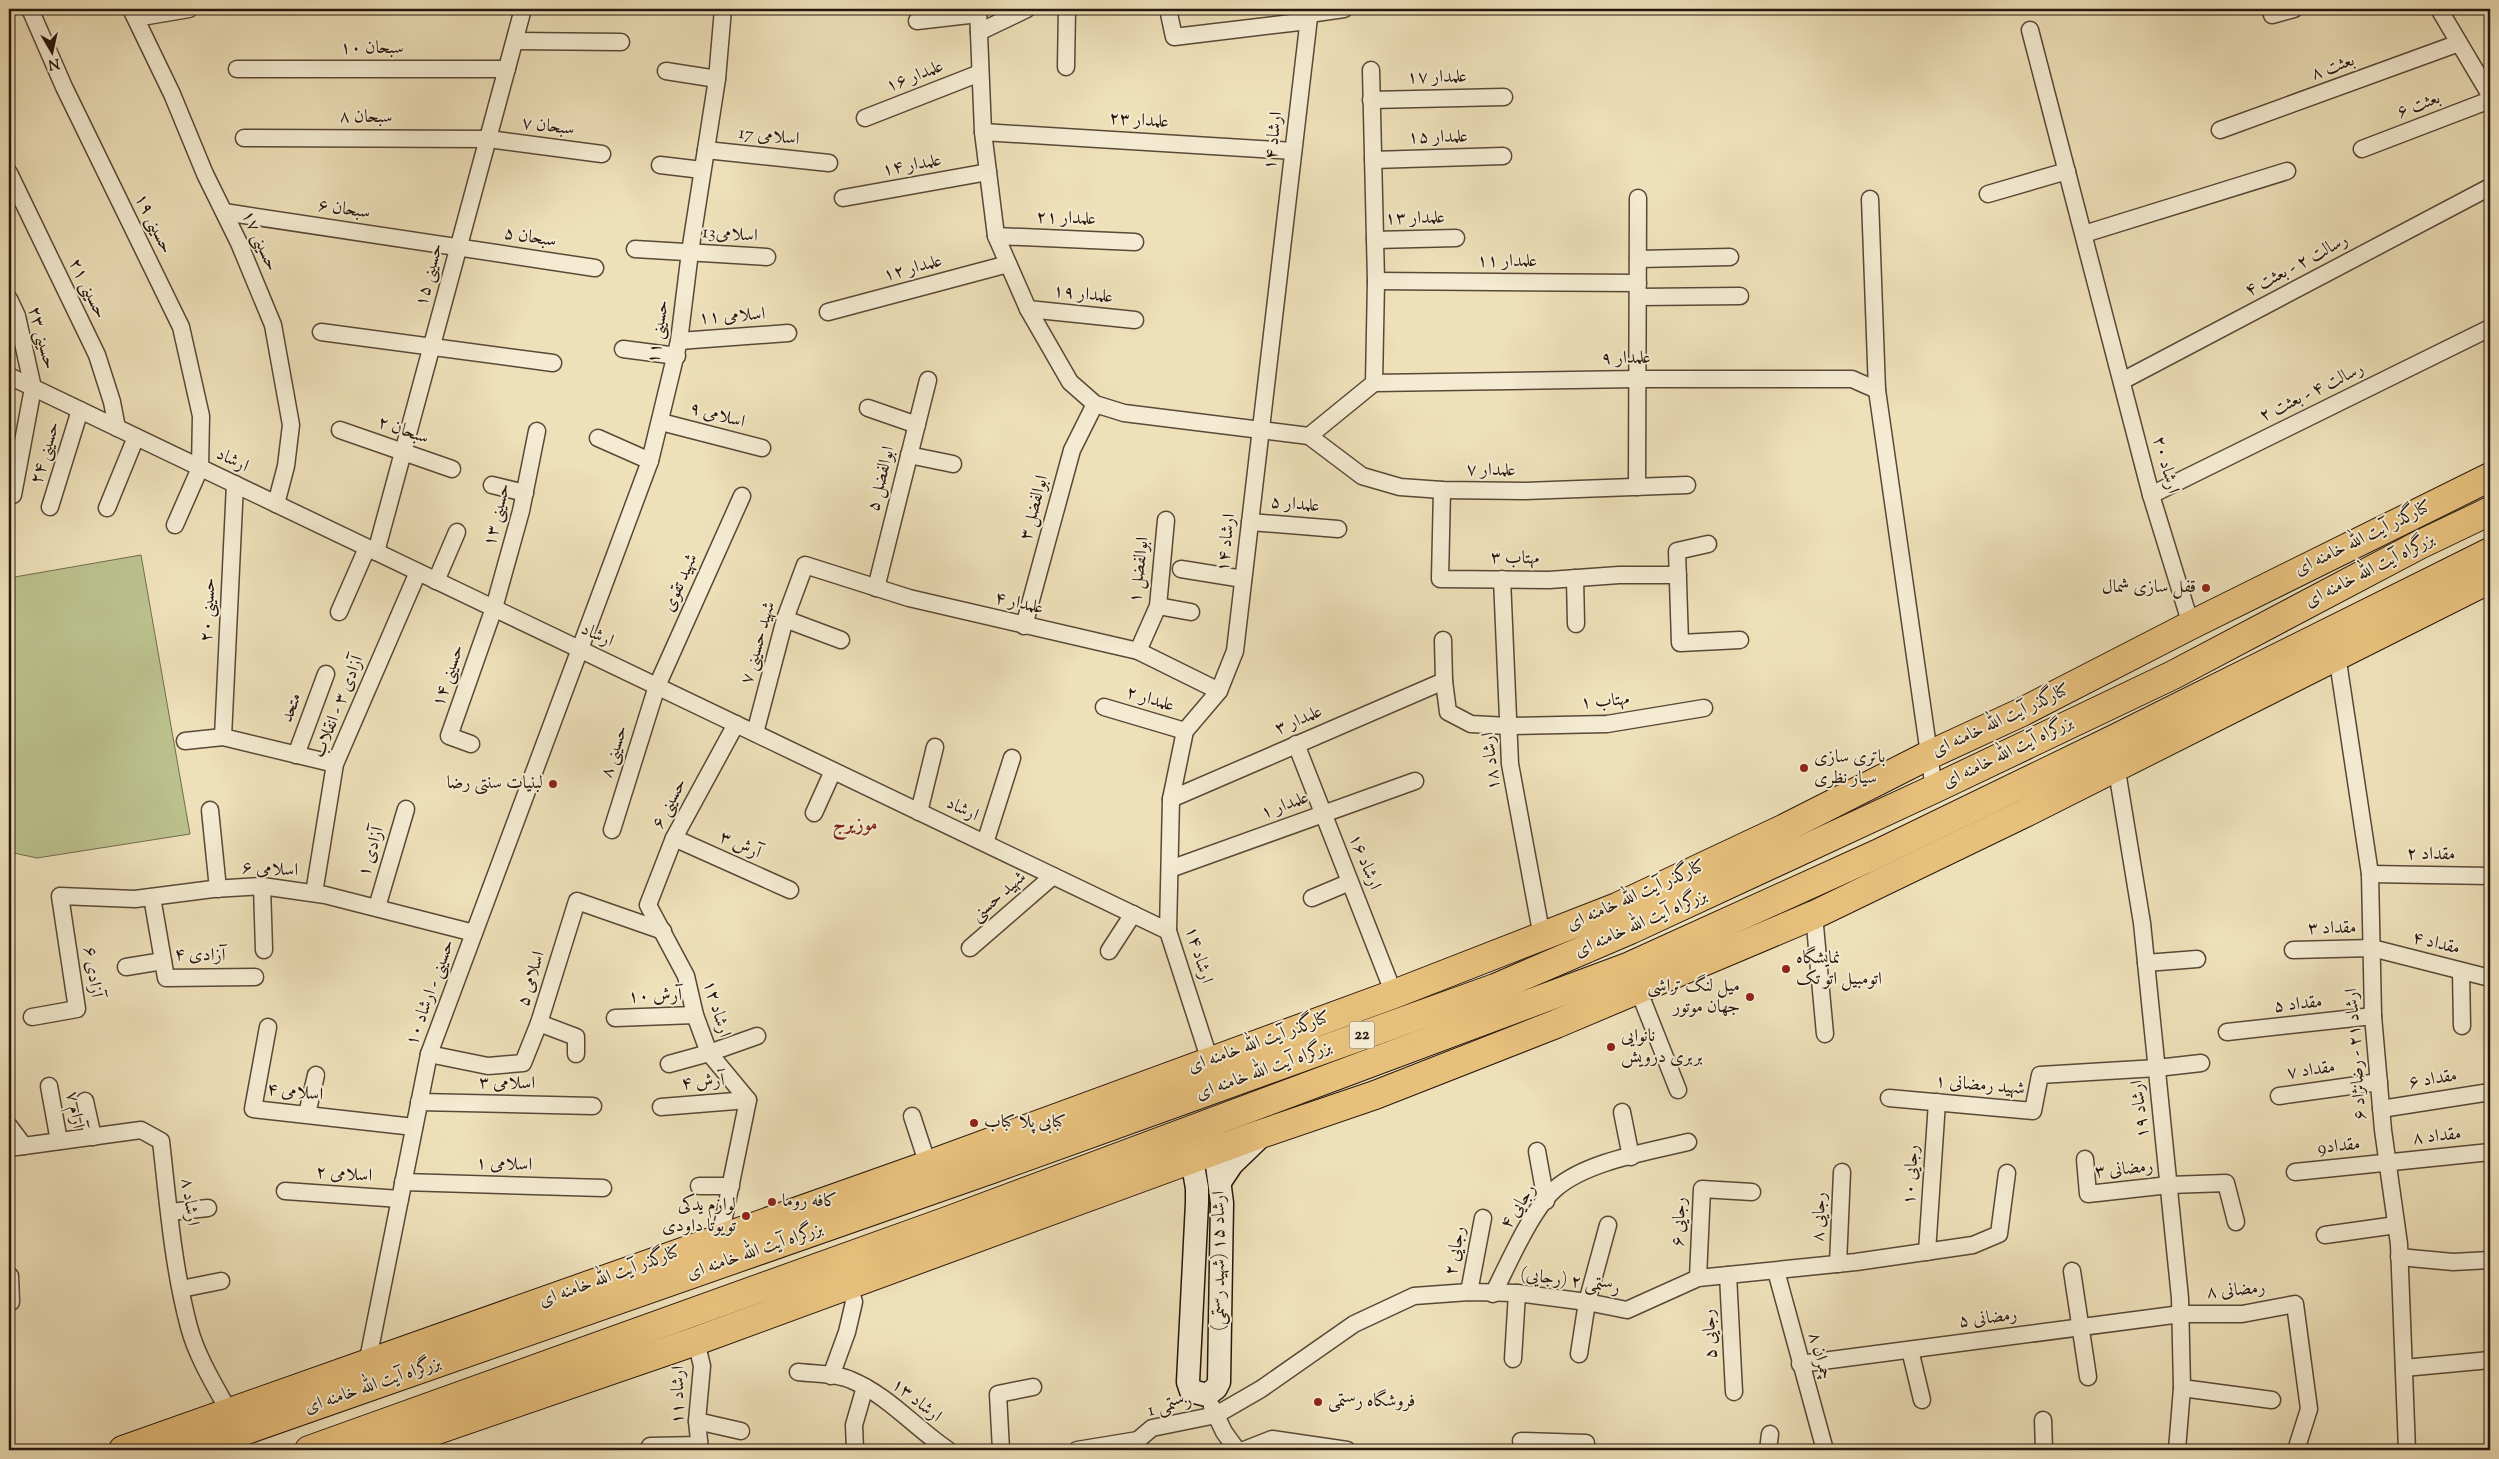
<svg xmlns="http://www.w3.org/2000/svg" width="2499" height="1459" viewBox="0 0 2499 1459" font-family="'Sorts Mill Goudy',Amiri,serif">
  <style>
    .pitch { fill: #bbc18d; stroke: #706c4c }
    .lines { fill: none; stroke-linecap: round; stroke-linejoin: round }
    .street-casing { stroke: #584837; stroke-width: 19 }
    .secondary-casing { stroke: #26160c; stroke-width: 25 }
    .highway-casing { stroke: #26160c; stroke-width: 30 }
    .street { stroke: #f4ebd2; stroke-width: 16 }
    .secondary { stroke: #f4ebd2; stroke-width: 22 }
    .highway { stroke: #e7c07c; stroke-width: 28 }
    .poi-dot { fill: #8f2418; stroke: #f4ebd2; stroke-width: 2 }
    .labels { text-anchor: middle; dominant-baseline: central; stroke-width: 4; stroke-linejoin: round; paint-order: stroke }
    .shield { fill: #f4ebd2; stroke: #645647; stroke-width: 1 }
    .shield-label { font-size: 16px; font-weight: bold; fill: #26160c }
    .street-label { font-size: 18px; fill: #26160c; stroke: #f4ebd2 }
    .poi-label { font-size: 18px; fill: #26160c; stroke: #f4ebd2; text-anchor: start }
    .neighbourhood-label { font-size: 19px; font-weight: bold; fill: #7a1f14; stroke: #f4ebd2 }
  </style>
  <rect width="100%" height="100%" fill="#eee0b9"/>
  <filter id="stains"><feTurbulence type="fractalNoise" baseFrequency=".004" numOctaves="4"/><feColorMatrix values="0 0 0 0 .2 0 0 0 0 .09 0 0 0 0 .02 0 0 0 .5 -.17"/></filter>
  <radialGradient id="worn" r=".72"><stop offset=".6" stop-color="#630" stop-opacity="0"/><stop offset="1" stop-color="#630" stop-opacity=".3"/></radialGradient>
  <path class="pitch" d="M141,555l49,279 -153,24 -28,-6v-274z"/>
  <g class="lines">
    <defs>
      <g id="street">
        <path d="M30,9l34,78 117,240 20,89 -1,52 -25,57"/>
        <path d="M131,9l41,85 33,80 34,69 34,82 18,100 -5,41 -10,38"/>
        <path d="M978,9l5,123 13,104 32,73 42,73 25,22 29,9 185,23 65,-53 2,-102 -5,-211"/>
        <path d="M1168,9l6,28 134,-16"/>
        <path d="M2439,9l51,86"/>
        <path d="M1309,14l35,-5"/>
        <path d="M2272,15l22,-6"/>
        <path d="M136,18l53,-9"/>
        <path d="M917,21l61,-7"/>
        <path d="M2030,30l121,465 40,130"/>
        <path d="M979,32l48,-23"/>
        <path d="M515,41l106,1"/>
        <path d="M1066,67l1,-58"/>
        <path d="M237,69h270"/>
        <path d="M666,71l51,8"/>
        <path d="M1371,100l133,-3"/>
        <path d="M865,118l115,-45"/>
        <path d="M2220,130l239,-87"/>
        <path d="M983,132l310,19"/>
        <path d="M244,138l244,1 114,15"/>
        <path d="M2362,149l128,-49"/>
        <path d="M706,150l123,13"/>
        <path d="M1373,160l130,-4"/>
        <path d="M660,165l42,5"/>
        <path d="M9,173l88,182 15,47 5,26"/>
        <path d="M1988,194l79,-23"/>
        <path d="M843,198l145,-26"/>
        <path d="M1870,199l7,191 57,399"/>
        <path d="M224,212l371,56"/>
        <path d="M2084,234l203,-63"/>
        <path d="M996,236l139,6"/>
        <path d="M1375,240l81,-2"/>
        <path d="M635,249l132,8"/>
        <path d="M1638,259l92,-2"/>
        <path d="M1376,281l262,2"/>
        <path d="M1638,297l102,-1"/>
        <path d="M9,299l8,17 16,72 -20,107"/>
        <path d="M1028,309l107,11"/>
        <path d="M828,312l180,-48"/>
        <path d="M321,332l232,31"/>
        <path d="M679,341l109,-8"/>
        <path d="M623,349l54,7"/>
        <path d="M9,376l1159,555"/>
        <path d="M2122,381l368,-194"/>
        <path d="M1374,383l263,-4h215l25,11"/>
        <path d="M868,408l49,17"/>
        <path d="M661,422l101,26"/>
        <path d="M340,430l112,39"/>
        <path d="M1309,436l53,40 38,11 42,3 83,1 162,-6"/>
        <path d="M598,438l52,23"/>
        <path d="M909,455l44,9"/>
        <path d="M492,485l33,8"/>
        <path d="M1637,487l1,-289"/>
        <path d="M1442,490l-2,89 109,1 70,-5h59"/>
        <path d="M2151,495l339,-167"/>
        <path d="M50,507l30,-97"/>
        <path d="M107,508l29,-71"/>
        <path d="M1250,522l88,7"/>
        <path d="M1708,544l-31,7 3,92 60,-3"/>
        <path d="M376,552l147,-543"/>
        <path d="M1181,569l62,10"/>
        <path d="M1575,578l1,46"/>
        <path d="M1502,579l8,185 32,173"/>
        <path d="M436,581l21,-49"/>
        <path d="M876,588l52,-208"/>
        <path d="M1158,606l33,6"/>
        <path d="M339,612l28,-64"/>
        <path d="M785,619l56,21"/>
        <path d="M1024,626l48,-176 23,-46"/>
        <path d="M1443,640l1,41 4,31 23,12 37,2 99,-2 97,-16"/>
        <path d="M1138,651l20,-45 8,-86"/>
        <path d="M2337,655l33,219 3,142 10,114 16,114 8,206"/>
        <path d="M1104,707l81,24"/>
        <path d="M755,733l30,-114 20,-54 104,33 229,53 81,40"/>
        <path d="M223,737l12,-253"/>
        <path d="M185,741l38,-4 112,27"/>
        <path d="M471,744l-22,-8 45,-128 27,-97 16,-80"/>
        <path d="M1296,744l98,250"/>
        <path d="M296,755l30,-81"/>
        <path d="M2116,765l26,158 38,375 2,90 -5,62"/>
        <path d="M1171,799l273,-118"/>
        <path d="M210,810l8,79"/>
        <path d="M919,812l16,-65"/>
        <path d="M814,813l19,-42"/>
        <path d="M612,830l45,-144 85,-190"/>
        <path d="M674,838l116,52"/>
        <path d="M985,843l27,-85"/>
        <path d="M1170,869l245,-88"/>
        <path d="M2370,874l120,2"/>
        <path d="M262,886l2,64"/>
        <path d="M314,893l21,-129 83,-192"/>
        <path d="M152,897l14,81 89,-1"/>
        <path d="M1312,898l38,-16"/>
        <path d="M377,907l29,-98"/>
        <path d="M1814,915l11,119"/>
        <path d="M970,948l83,-72"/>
        <path d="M2293,950l79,-2 118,30"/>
        <path d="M1109,951l24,-37"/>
        <path d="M2146,963l51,-4"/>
        <path d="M126,967l37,-6"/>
        <path d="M2461,971l1,55"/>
        <path d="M1638,989l40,101"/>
        <path d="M32,1017l45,-8 -17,-113 75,3 78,-10 49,-3 63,9 149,38"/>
        <path d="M615,1018l80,-3"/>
        <path d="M539,1023l37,14v17"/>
        <path d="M268,1027l-15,82 161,18"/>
        <path d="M2227,1032l146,-16"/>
        <path d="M429,1054l59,12 35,-3 16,-40 38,-122 86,30"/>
        <path d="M1210,1061l-42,-130 3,-132 14,-68 34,-40 16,-40 75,-642"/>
        <path d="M669,1064l40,-11 48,-17"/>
        <path d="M49,1086l10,55"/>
        <path d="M2279,1096l100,-14"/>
        <path d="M1889,1098l144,13 7,-36 117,-7 44,-5"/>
        <path d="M85,1101l8,36"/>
        <path d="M419,1102l174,4"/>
        <path d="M661,1107l87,-7"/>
        <path d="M2381,1109l109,-17"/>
        <path d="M1622,1112l9,45"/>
        <path d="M307,1114l9,-39"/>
        <path d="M912,1116l16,49"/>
        <path d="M9,1126l15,20"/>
        <path d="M9,1148l132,-18 20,11c7,62 12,126 28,186 8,30 26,59 41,86"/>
        <path d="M1537,1151l9,50"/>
        <path d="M2085,1159l3,35 81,-9 57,-2 10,39"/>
        <path d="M2295,1172l195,-20"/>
        <path d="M403,1182l200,6"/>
        <path d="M699,1186h32"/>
        <path d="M285,1191l115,8"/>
        <path d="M170,1212l38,-4"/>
        <path d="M2325,1235l71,-10"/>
        <path d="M720,1237l28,-137 -39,-47 -14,-38 -9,-39 -38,-71 26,-67 62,-114"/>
        <path d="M1927,1252l10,-150"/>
        <path d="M2399,1257l54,5 37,-2"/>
        <path d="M1838,1264l4,-92"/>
        <path d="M1776,1271l49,179"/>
        <path d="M2072,1271l16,106"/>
        <path d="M1728,1275l6,117"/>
        <path d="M1698,1278l4,-89 50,3"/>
        <path d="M181,1289l40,-8"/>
        <path d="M1469,1292l14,-74"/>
        <path d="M1493,1294c15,-29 38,-84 62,-105 32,-28 93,-37 133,-47"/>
        <path d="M9,1302h2l-1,-26"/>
        <path d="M696,1341l6,25 -5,55 3,29"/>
        <path d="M1910,1350l12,50"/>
        <path d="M1579,1354l8,-52 21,-77"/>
        <path d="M1513,1359l4,-66"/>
        <path d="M367,1364l62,-310 221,-593 29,-120 11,-89 27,-173 6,-70"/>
        <path d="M1800,1364l381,-50h61l53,-10 14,105 -12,38"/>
        <path d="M2404,1368l86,-8"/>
        <path d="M798,1372c16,2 38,1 53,8 38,16 63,47 97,70"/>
        <path d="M831,1376l16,-44 7,-30 -5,-17"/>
        <path d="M2182,1388l90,12"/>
        <path d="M1212,1407l12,25 13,18"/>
        <path d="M2043,1420l1,30"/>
        <path d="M697,1421l44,10"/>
        <path d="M1521,1441l65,2"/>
        <path d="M650,1446l49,-1"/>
        <path d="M855,1450l-1,-25 11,-38"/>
        <path d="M1001,1450l-3,-56 35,-7"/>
        <path d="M1077,1450l61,-10"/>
        <path d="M1126,1450l26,-22 64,-13 45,-26 93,-65 60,-28 55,-4 48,1 70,9 40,8 71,-32 158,-16 117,-17 26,-11 8,-61"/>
        <path d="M1244,1450l28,-11 75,11"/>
        <path d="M1768,1450l2,-16"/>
      </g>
      <g id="secondary">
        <path d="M1189,1143l8,45v15l-9,179 3,9 16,4 9,-7 3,-6 3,-179 -9,-69"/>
        <path d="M1220,1182l12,-18 29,-28"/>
      </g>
      <g id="highway">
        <path d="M123,1450l805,-285 466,-171 223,-87 168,-79 144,-73 91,-42 171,-88 299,-148"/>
        <path d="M189,1450l803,-281 503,-181 135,-58 304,-141 239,-114 246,-130 71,-34"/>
        <path d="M309,1450l638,-229 683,-255 247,-112 235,-114 378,-188"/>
        <path d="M379,1450l317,-109 556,-204 123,-42 181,-71 258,-109 209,-101 467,-235"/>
      </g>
    </defs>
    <use href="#street" class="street-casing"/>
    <use href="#secondary" class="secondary-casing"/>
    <use href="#highway" class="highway-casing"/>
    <use href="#street" class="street"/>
    <use href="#secondary" class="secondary"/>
    <use href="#highway" class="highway"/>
  </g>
  <g class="poi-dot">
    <circle cx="2206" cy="588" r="5"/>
    <circle cx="1804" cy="768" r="5"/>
    <circle cx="553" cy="784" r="5"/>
    <circle cx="1786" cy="969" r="5"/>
    <circle cx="1750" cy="997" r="5"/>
    <circle cx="1611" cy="1047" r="5"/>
    <circle cx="974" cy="1123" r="5"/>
    <circle cx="772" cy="1202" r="5"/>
    <circle cx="746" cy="1216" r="5"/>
    <circle cx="1318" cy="1402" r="5"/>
  </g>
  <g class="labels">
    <rect class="shield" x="1349.5" y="1021.5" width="25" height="27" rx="4"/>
    <g class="shield-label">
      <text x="1362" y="1035">22</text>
    </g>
    <g class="street-label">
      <text x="372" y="49">سبحان ۱۰</text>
      <text transform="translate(2333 68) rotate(-20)">بعثت ۸</text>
      <text transform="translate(915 77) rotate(-21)">علمدار ۱۶</text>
      <text transform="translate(1437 78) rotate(-1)">علمدار ۱۷</text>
      <text transform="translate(2419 106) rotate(-21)">بعثت ۶</text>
      <text x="366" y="118">سبحان ۸</text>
      <text transform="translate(1139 121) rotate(4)">علمدار ۲۳</text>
      <text transform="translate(548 127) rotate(7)">سبحان ۷</text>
      <text transform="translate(769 137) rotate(6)">اسلامی 17</text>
      <text transform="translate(1438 138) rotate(-1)">علمدار ۱۵</text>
      <text transform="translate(1274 141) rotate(-83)">ارشاد ۱۴</text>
      <text transform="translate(912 166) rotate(-10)">علمدار ۱۴</text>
      <text transform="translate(344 210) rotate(8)">سبحان ۶</text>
      <text transform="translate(1066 219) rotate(2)">علمدار ۲۱</text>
      <text transform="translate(1415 219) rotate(-1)">علمدار ۱۳</text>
      <text transform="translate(153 224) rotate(64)">حسینی ۱۹</text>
      <text transform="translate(730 235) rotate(4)">اسلامی13</text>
      <text transform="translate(530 238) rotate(9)">سبحان ۵</text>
      <text transform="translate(259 241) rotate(66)">حسینی ۱۷</text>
      <text x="1507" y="262">علمدار ۱۱</text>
      <text transform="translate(2297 266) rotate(-28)">رسالت ۲ - بعثت ۴</text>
      <text transform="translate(913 269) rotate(-15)">علمدار ۱۲</text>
      <text transform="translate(430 275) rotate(-75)">حسینی ۱۵</text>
      <text transform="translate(87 289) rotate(64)">حسینی ۲۱</text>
      <text transform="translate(1083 295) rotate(6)">علمدار ۱۹</text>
      <text transform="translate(732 317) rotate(-4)">اسلامی ۱۱</text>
      <text transform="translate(659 332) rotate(-81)">حسینی ۱۱</text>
      <text transform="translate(41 338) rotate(75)">حسینی ۲۳</text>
      <text transform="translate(1626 359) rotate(-1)">علمدار ۹</text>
      <text transform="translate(2312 393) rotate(-26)">رسالت ۴ - بعثت ۲</text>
      <text transform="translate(717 416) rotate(15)">اسلامی ۹</text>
      <text transform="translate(403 431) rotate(19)">سبحان ۲</text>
      <text transform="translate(46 453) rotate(-73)">حسینی ۲۴</text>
      <text transform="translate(232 461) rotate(26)">ارشاد</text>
      <text transform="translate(2165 465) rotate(75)">ارشاد ۲۰</text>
      <text transform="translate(1491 471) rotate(1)">علمدار ۷</text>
      <text transform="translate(882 479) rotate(-76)">ابوالفضل ۵</text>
      <text transform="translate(1295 505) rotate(5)">علمدار ۵</text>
      <text transform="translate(1035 508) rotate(-75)">ابوالفضل ۳</text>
      <text transform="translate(498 515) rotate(-76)">حسینی ۱۳</text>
      <text transform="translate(2363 539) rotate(-26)">کنارگذر آیت الله خامنه ای</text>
      <text transform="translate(1227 543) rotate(-83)">ارشاد ۱۴</text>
      <text transform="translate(1515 559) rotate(1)">مهتاب ۳</text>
      <text transform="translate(1140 570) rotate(-83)">ابوالفضل ۱</text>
      <text transform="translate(2370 571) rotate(-27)">بزرگراه آیت الله خامنه ای</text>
      <text transform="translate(681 583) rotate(-66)">شهید تقوی</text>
      <text transform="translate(1019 604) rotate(13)">علمدار ۴</text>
      <text transform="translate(209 610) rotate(-87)">حسینی ۲۰</text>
      <text transform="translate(597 636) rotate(25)">ارشاد</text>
      <text transform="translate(759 643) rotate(-74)">شهید حسینی ۷</text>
      <text transform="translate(449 676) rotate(-71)">حسینی ۱۴</text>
      <text transform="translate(1150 700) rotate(17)">علمدار ۲</text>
      <text transform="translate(1605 702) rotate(-5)">مهتاب ۱</text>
      <text transform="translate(339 707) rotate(-68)">آزادی ۳ - انقلاب</text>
      <text transform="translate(292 708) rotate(-70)">متحد</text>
      <text transform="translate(1299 721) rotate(-23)">علمدار ۳</text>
      <text transform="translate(2001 721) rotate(-25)">کنارگذر آیت الله خامنه ای</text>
      <text transform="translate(615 752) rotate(-72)">حسینی ۸</text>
      <text transform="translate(2008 753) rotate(-26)">بزرگراه آیت الله خامنه ای</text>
      <text transform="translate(1492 761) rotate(-96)">ارشاد ۱۸</text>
      <text transform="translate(670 804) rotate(-62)">حسینی ۶</text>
      <text transform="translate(1285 806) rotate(-20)">علمدار ۱</text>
      <text transform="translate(962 810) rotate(26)">ارشاد</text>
      <text transform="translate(740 846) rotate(24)">آرش ۳</text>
      <text transform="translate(372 852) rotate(-73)">آزادی ۱</text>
      <text transform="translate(2431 855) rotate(1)">مقداد ۲</text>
      <text transform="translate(1364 862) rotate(68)">ارشاد ۱۶</text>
      <text transform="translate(270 870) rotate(3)">اسلامی ۶</text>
      <text transform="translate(1636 896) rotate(-24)">کنارگذر آیت الله خامنه ای</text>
      <text transform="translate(999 897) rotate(-41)">شهید حسنی</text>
      <text transform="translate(1641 924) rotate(-24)">بزرگراه آیت الله خامنه ای</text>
      <text transform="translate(2332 929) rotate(-1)">مقداد ۳</text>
      <text transform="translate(2436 944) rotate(14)">مقداد ۴</text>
      <text transform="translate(1198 955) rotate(74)">ارشاد ۱۴</text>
      <text transform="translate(200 956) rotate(1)">آزادی ۴</text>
      <text transform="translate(92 972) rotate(82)">آزادی ۶</text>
      <text transform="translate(532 979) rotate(-73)">اسلامی ۵</text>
      <text transform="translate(431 993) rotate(-70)">حسینی - ارشاد ۱۰</text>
      <text transform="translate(655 997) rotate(-2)">آرش ۱۰</text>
      <text transform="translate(2298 1005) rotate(-6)">مقداد ۵</text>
      <text transform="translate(716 1009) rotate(74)">ارشاد ۱۲</text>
      <text transform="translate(1259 1043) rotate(-20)">کنارگذر آیت الله خامنه ای</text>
      <text transform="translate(2357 1054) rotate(-94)">ارشاد ۲۱ - رضانژاد ۶</text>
      <text transform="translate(1264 1071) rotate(-20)">بزرگراه آیت الله خامنه ای</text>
      <text transform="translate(2311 1071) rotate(-8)">مقداد ۷</text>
      <text transform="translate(2433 1080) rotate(-9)">مقداد ۶</text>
      <text transform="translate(703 1083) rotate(-5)">آرش ۴</text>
      <text transform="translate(507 1084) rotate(1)">اسلامی ۳</text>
      <text transform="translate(1980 1086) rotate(5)">شهید رمضانی ۱</text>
      <text transform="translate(295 1093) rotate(6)">اسلامی ۴</text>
      <text transform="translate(2141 1109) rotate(-96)">ارشاد ۱۹</text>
      <text transform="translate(74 1110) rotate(80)">آرام ۷</text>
      <text transform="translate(2437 1137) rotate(-6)">مقداد ۸</text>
      <text transform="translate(2339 1147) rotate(-6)">مقداد9</text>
      <text transform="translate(504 1165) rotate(2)">اسلامی ۱</text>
      <text transform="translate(2124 1170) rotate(-6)">رمضانی ۳</text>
      <text transform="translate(344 1175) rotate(4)">اسلامی ۲</text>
      <text transform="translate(1912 1175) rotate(-86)">رجایی ۱۰</text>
      <text transform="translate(189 1202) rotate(83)">ارشاد ۸</text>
      <text transform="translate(1519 1207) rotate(-57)">رجایی ۴</text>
      <text transform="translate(1820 1217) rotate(-87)">رجایی ۸</text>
      <text transform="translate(1680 1222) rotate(-87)">رجایی ۶</text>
      <text transform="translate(1456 1251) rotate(-79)">رجایی ۲</text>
      <text transform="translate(755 1252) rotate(-19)">بزرگراه آیت الله خامنه ای</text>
      <text transform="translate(1220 1261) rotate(-90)">ارشاد ۱۵ (شهید رستمی)</text>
      <text transform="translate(610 1277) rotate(-20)">کنارگذر آیت الله خامنه ای</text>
      <text transform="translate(1570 1282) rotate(8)">رستمی ۲ (رجایی)</text>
      <text transform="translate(2236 1291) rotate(-5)">رمضانی ۸</text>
      <text transform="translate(1988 1319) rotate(-7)">رمضانی ۵</text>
      <text transform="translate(1711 1334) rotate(-93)">رجایی ۵</text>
      <text transform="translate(1819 1356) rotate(75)">چمران ۸</text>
      <text transform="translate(373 1386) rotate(-19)">بزرگراه آیت الله خامنه ای</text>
      <text transform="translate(679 1395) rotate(-89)">ارشاد ۱۱</text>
      <text transform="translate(916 1401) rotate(39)">ارشاد ۱۳</text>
      <text transform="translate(1170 1406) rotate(-15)">رستمی 1</text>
    </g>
    <g class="poi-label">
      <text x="2196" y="588" text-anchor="end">قفل سازی شمال</text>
      <text x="1814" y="758">باتری سازی<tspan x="1814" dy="21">سیار نظری</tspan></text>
      <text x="543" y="784" text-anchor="end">لبنیات سنتی رضا</text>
      <text x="1796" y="959">نمایشگاه<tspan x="1796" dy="21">اتومبیل اتو تک</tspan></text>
      <text x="1740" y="987" text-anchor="end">میل لنگ تراشی<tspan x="1740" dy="21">جهان موتور</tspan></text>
      <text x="1621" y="1037">نانوایی<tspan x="1621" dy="21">بربری درویش</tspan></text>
      <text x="984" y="1123">کبابی پلا کباب</text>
      <text x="782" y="1202">کافه روما</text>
      <text x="736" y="1206" text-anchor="end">لوازم یدکی<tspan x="736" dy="21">تویوتا داودی</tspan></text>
      <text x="1328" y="1402">فروشگاه رستمی</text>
    </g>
    <g class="neighbourhood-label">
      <text x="855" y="825">موزیرج</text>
    </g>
  </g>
  <rect width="2499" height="1459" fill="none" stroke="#eee0b9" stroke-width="30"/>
  <rect x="10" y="10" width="2479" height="1439" fill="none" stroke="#26160c" stroke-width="2.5"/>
  <rect x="15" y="15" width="2469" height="1429" fill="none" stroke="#26160c"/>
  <g transform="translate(52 52) rotate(171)" stroke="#f4ebd2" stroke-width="4" paint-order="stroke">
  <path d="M0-4L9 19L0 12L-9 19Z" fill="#26160c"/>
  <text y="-8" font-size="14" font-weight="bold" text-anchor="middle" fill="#26160c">N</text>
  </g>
  <rect width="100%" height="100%" filter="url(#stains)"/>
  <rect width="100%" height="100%" fill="url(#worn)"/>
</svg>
